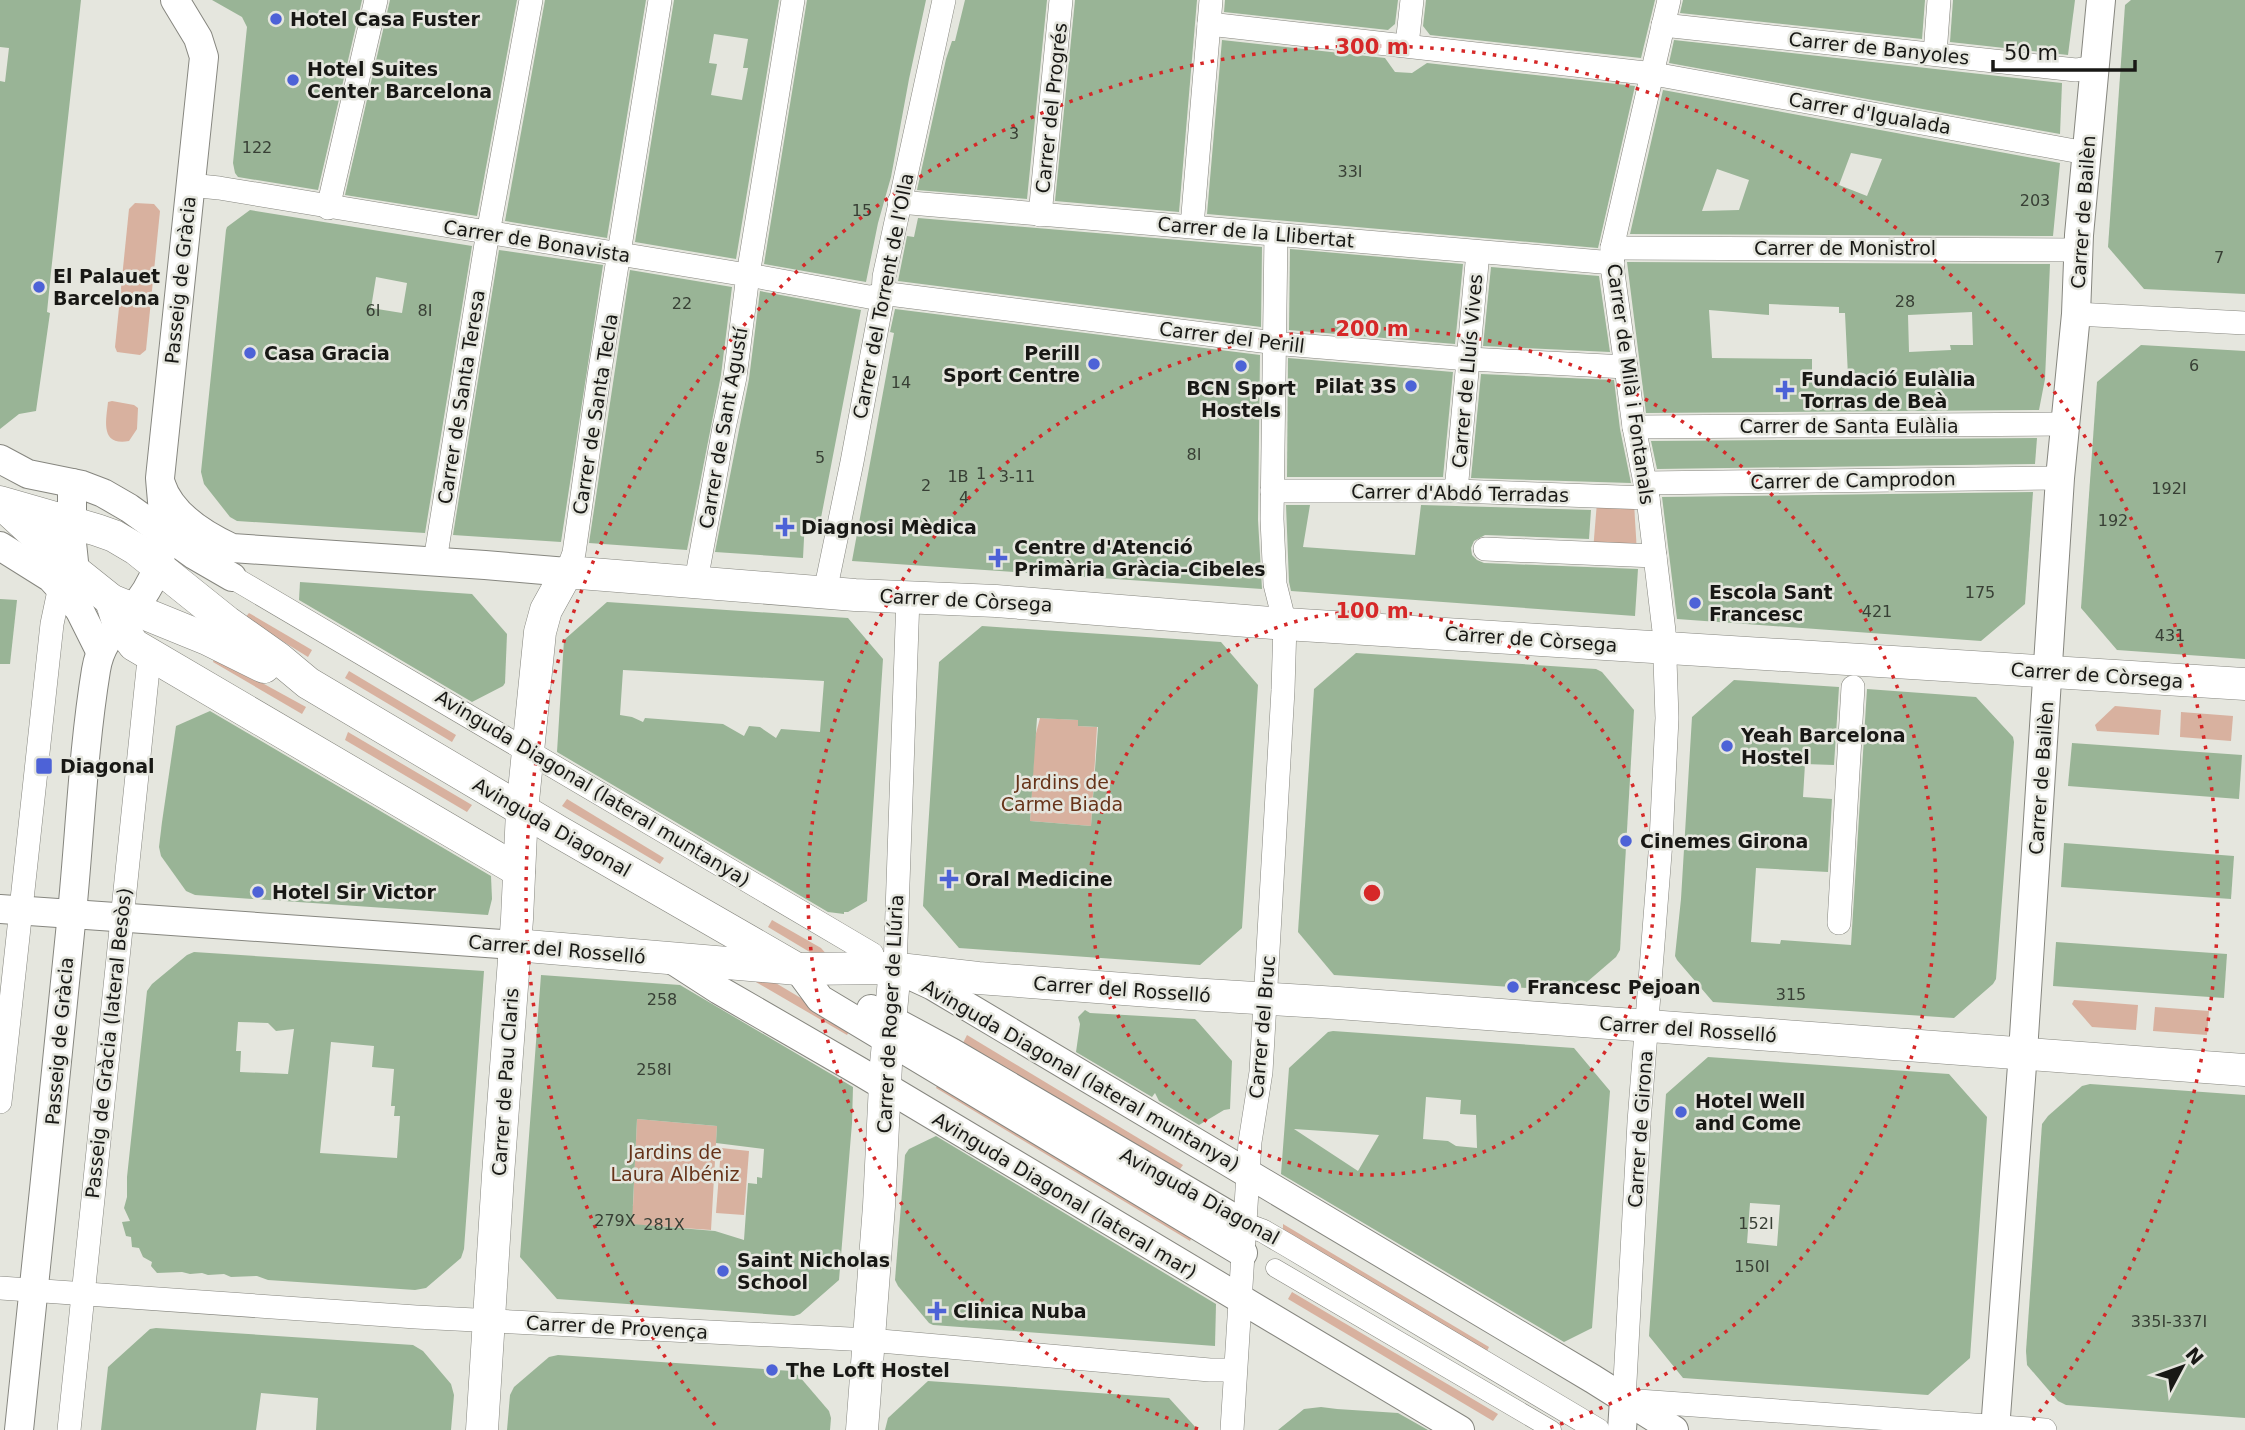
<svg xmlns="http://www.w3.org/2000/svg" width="2245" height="1430" viewBox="0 0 2245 1430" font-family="'DejaVu Sans',sans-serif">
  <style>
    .green { fill: #d8b19f }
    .building { fill: #99b496; fill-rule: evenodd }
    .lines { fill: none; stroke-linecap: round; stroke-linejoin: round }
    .pedestrian-casing { stroke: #86867f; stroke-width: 19 }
    .minor-casing { stroke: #86867f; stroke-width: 24 }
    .tertiary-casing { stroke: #86867f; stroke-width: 30 }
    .secondary-casing { stroke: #86867f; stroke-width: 33 }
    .pedestrian { stroke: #fff; stroke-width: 18 }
    .minor { stroke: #fff; stroke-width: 23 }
    .tertiary { stroke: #fff; stroke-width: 28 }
    .secondary { stroke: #fff; stroke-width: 32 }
    .ring { fill: none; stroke: #d62828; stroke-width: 3.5; stroke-dasharray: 3.5 7 }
    .poi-dot { fill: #4d62d7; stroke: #e5e6de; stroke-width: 2.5 }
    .labels { text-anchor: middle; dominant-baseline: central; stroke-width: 5; stroke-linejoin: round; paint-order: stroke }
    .number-label { font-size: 16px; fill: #383f35 }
    .poi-label { font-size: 19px; font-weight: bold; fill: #181815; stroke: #e5e6de; text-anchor: start }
    .street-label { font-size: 19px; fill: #181815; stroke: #e5e6de }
    .park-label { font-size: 19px; fill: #663319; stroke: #e5e6de }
    .centre { fill: #d62828; stroke: #e5e6de; stroke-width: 3.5 }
    .ring-label { font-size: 21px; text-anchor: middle; font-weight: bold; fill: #d62828; stroke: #e5e6de; stroke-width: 5; stroke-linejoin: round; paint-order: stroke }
  </style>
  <rect width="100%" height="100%" fill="#e5e6de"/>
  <g class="green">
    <path d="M135,203l19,1 6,7 -14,139 -6,5 -23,-3 -2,-5 14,-138z"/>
    <path d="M112,401l22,4 4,3 -1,21 -8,12c-29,5 -23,-20 -21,-39z"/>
    <path d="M1597,502l37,1 3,50 -44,-2z"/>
    <path d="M249,613l63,37 -4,7 -63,-39z"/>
    <path d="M215,657l91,50 -4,7 -89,-52z"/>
    <path d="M349,671l107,64 -4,7 -107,-64z"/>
    <path d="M2115,706l46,4 -2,25 -62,-4 -2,-6z"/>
    <path d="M2181,712l52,4 -2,25 -51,-4z"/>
    <path d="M1040,718l38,2v6l19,1 -6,99 -61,-5 5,-84z"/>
    <path d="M348,732l124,73 -5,7 -122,-72z"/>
    <path d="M567,799l97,59 -4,6 -98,-58z"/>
    <path d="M772,920l49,28 7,8 -15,-2 -45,-27z"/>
    <path d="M744,975l20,1 87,52 -4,7z"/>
    <path d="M2074,1000l64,5 -2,25 -44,-3 -20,-23z"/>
    <path d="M2155,1007l54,4 -2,24 -54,-4z"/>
    <path d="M967,1035l216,130 -5,7 -215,-129z"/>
    <path d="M940,1080l254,153 -4,8 -254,-153z"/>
    <path d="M637,1119l80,7 -6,104 -113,-8 11,-17 24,1z"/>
    <path d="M721,1148l28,3 -5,64 -28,-2z"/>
    <path d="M1283,1224l206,123 -4,8 -202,-121z"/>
    <path d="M1292,1292l206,122 -5,7 -205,-122z"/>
  </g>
  <g class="building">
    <path d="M0,0h81l-30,272 -4,40 3,1 -14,98 -17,3 -19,15v-348l5,1 4,-34 -9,-1z"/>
    <path d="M212,0h150l-44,190 -80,-13 -3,-4 -2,-10 14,-136 -5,-10z"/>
    <path d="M390,0h127l-40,216 -132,-21z"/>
    <path d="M545,0h101l-39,238 -102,-17z"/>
    <path d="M674,0h105l-43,259 -101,-17zM714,34l34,5 -5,29h5l-6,32 -31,-5 6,-31 -8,-1z"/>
    <path d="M807,0h119l-17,79 -18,98 -13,46 -12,59 -102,-18z"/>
    <path d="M965,0h82l-20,199 -110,-9 29,-131 6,-18h3z"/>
    <path d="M1075,0h122l-18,212 -124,-11z"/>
    <path d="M1225,0h173l-3,24 -7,6 -164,-18z"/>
    <path d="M1426,0h229l-14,58 -211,-23 -7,-9z"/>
    <path d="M1683,0h242l-3,39 -242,-26z"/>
    <path d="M1953,0h122l-7,55 -118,-13z"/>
    <path d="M2131,0h114v294l-101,-5 -36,-42 17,-242z"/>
    <path d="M1222,40l163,18 10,14 17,1 15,-10 208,23 -37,162 -391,-34z"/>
    <path d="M1674,40l388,43 -2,51 -391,-71z"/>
    <path d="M1663,90l397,73 -7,73 -423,-2zM1851,153l31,6 -15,37 -28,-11zM1717,169l32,11 -10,30 -37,1z"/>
    <path d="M250,210l222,36 -47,287 -188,-12 -7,-4 -26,-33 -3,-12 25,-242 1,-3zM376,277l31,6 -5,30 -31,-5z"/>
    <path d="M918,218l344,29 -1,80 -363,-46 9,-45 7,1z"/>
    <path d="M1290,249l173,15 -8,80 -166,-14z"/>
    <path d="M499,250l104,15 -42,277 -108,-7z"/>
    <path d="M1627,262l423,2 -5,115 -6,31 -393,3zM1769,304l70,3v6h6l3,63 -36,1v-18l-100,-1 -3,-48 60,5zM1972,312l1,33h-23l1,5 -42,2 -1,-37z"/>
    <path d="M1491,267l108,9 11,76 -127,-6z"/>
    <path d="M630,270l102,17 -11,88 -34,175 -98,-7z"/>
    <path d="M760,291l101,19 -41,213 -15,-4 -2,39 -88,-6 34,-173z"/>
    <path d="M895,309l365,46 -2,165 4,69 -410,-28 39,-212 3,-16 -4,-1z"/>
    <path d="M2141,345l104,6v308l-128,-9 -36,-42 16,-226z"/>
    <path d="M1288,358l165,14 -10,105h-156z"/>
    <path d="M1481,374l133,6 6,49 11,54 -160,-5z"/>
    <path d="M2037,438l-2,26 -378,5 -6,-28z"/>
    <path d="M2033,492l-8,112 -44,37 -304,-22 -15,-122z"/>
    <path d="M1286,505h24l-7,42 112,8 6,-50 170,5 -2,29 -104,-4 -11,6 -3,7 1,7 5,5 7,3 154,6 -3,47 -344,-25 -2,-9z"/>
    <path d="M300,582l172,12 35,40 -2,49 -2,3 -31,16 -173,-102z"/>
    <path d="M0,599l17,1 -7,64h-10z"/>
    <path d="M607,602l241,16 35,41 -16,242 -19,11h-4v2l-16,-2 -271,-160 7,-112zM623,670l201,11 -4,51 -39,-3 -5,9 -16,-11 -11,-1 -5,10 -21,-12 -78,-6 -2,4 -11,-5 -12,-2z"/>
    <path d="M982,626l239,16 37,43 -16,243 -42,37 -241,-17 -36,-42 16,-244zM1037,718l41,2v6l20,1 -7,99 -61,-5z"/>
    <path d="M1356,653l240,16 6,3 32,38 -14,240 -4,7 -36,31 -8,3 -238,-16 -36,-43 16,-243z"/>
    <path d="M1734,680l105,7 -5,78 -29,-1 -2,33 29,2 -4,73 -72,-4 -5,74 29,2 1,-4 70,5 16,-256 109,8 37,40 1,5 -18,237 -3,5 -39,34 -241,-16 -36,-42 -2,-4 6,-57 11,-182z"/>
    <path d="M210,711l281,165 1,23 -4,16 -293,-20 -9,-4 -25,-35 -2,-9 3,-25 14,-96z"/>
    <path d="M2072,743l170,12 -3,44 -171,-13z"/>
    <path d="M2064,843l170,13 -3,43 -170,-12z"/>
    <path d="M2056,942l171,12 -3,44 -171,-12z"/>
    <path d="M194,952l290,19 -20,278 -3,9 -35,30 -11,2 -147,-10 -11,-4 -26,1 -7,-3 -16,1 -6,-2 -12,1 -8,-2 -25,1 -6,-7 1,-4 -9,-5 -4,-9 -7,-1 -1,-10 -5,-1 -4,-14 8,-1 -6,-13 3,-11v-20l20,-186 5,-7 35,-29zM238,1022l30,1 8,8 18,-2 -6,45 -48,-2 1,-21h-5zM331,1042l43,4 -2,21 22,2 -3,37h4l-1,10h6l-3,42 -77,-5z"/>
    <path d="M541,975l139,10 173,102 -1,36 -13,157 -39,34 -6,2 -237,-17 -37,-42zM637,1119l80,7 -1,17 48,6 -2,29 -5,-1v7l-9,-1 -4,57 -29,-9 -83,-7z"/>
    <path d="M1085,1010l5,3 105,6 3,3 34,39 -2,48 -6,1 -25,15 -40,-24 -4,-8 -3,4 -76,-45 4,-28 -2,-7z"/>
    <path d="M1333,1031l241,17 36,43 -18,237 -28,14 -283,-168 8,-106 39,-36zM1426,1097l35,3 -1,14 16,1 1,33 -21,-2 -8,-5 -25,-2zM1294,1129l60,4 25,2 -21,36z"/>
    <path d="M1708,1057l241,17 38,43 -17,241 -42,37 -245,-17 -34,-42 17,-242zM1750,1203l30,2 -3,41 -30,-3z"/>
    <path d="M2090,1084l155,11v323l-179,-13 -8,-4 -31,-36 -1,-14 16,-227 6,-8 34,-30z"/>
    <path d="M936,1136l280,168 -1,42 -282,-21 -4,-2 -31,-37 -3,-6 10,-125 4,-6z"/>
    <path d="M156,1328l257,17 10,6 28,33 3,11 -3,35h-135l2,-32 -57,-5 -5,37h-155l7,-63 42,-38z"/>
    <path d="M558,1355l234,16 7,5 30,35 2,7 -1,12h-323l3,-35 4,-8 35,-30z"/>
    <path d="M928,1381l241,17 29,32h-313l3,-12z"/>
    <path d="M1321,1407l16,2 61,4 30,17h-150l26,-21z"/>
  </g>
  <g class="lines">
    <defs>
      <path id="pedestrian" d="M1275,1268l277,162"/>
      <g id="minor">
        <path d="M1669,0l-57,248 1,25 13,94 8,60 14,71 16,133 3,87 -6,123 -22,281 -15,278 421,30"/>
        <path d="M1209,24l445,50 432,79"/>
        <path d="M1663,25l413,45 18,-3"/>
        <path d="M1407,45l5,-45"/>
        <path d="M1935,54l4,-54"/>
        <path d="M190,185l29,3 540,89 110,20 20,-3 395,50 185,15 157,8"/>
        <path d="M899,202l714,61"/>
        <path d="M328,208l48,-208"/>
        <path d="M1040,215l21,-215"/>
        <path d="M1192,226l19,-226"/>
        <path d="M1612,248l466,2"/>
        <path d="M2076,314l169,9"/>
        <path d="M1634,427l430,-3"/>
        <path d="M1645,483l415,-5"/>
        <path d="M1272,491h184l192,7"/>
        <path d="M1456,491l22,-239"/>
        <path d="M1485,549l170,7"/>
        <path d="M435,561l51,-317 45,-244"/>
        <path d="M567,572l7,-19 25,-177 61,-376"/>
        <path d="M232,577l640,377"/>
        <path d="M696,581l28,-153 11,-51 13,-102 45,-275"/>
        <path d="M825,592l27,-130 31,-167 1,-18 60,-277"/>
        <path d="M1839,923l14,-236"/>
        <path d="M895,969l13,-372"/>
        <path d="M0,1102l52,-478 8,-38"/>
        <path d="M1244,1224l19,7 24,14 311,185"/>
        <path d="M0,1288l416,29 453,23 341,30h24"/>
        <path d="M69,1430l79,-761 5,-13"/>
        <path d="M1232,1430l18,-288 11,-70 22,-382 2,-66 -10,-40 -3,-65 4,-285"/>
      </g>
      <g id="tertiary">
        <path d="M0,459l28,15 54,11 21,8 26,15 65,47 38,22"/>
        <path d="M72,483v60l7,66 21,42"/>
        <path d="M161,484c10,31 43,51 71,64l253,17 82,7"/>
        <path d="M0,546l51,32 28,31"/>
        <path d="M0,909l515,36"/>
        <path d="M671,959l48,31 140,81 601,359"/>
        <path d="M798,969l22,30 423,254"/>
        <path d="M905,973l28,13 660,393 81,51"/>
        <path d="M871,1009l80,43 293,172"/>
        <path d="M19,1430c18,-172 36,-345 53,-517 8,-81 11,-163 24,-243 5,-31 23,-43 41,-66 34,-45 27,-75 23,-126l44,-421 -6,-19 -23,-38"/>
        <path d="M1622,1430l2,-30"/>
        <path d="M1995,1430l28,-378 37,-574 16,-164 3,-79 22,-235"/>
      </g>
      <g id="secondary">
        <path d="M0,502l97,28 17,6 22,13 91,73 51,36 30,25 253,150 231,133"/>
        <path d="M5,507l71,65 35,28 96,39 57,28"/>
        <path d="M111,600l8,25 15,20 385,226"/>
        <path d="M515,945l283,24 92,-1 88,10 212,16 148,9 907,67"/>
        <path d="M482,1430l16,-255 19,-256 5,-108 18,-179 6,-22 21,-38 288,23 141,6 289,23 960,60"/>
        <path d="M862,1430l17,-224 7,-142 9,-95"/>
      </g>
    </defs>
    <use href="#pedestrian" class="pedestrian-casing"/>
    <use href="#minor" class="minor-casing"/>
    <use href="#tertiary" class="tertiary-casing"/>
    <use href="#secondary" class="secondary-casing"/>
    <use href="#pedestrian" class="pedestrian"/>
    <use href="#minor" class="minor"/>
    <use href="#tertiary" class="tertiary"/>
    <use href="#secondary" class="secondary"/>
  </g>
  <g class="ring">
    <circle cx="1372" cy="893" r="282"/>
    <path d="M1198 1429A564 564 0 1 1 1546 1429"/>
    <path d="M715 1425A846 846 0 1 1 2029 1425"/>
  </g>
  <g class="poi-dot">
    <circle cx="276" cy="19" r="7"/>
    <circle cx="293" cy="80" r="7"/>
    <circle cx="39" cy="287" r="7"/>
    <circle cx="250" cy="353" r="7"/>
    <circle cx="1094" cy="364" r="7"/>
    <circle cx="1241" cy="366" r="7"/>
    <circle cx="1411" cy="386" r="7"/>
    <path d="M1781.5 379.5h7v7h7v7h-7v7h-7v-7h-7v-7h7z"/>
    <path d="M781.5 516.5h7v7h7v7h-7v7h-7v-7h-7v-7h7z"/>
    <path d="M994.5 547.5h7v7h7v7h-7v7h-7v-7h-7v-7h7z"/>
    <circle cx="1695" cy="603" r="7"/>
    <circle cx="1727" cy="746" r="7"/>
    <rect x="35" y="757" width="18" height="18" rx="3.5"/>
    <circle cx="1626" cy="841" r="7"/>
    <path d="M945.5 868.5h7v7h7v7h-7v7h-7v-7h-7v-7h7z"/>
    <circle cx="258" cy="892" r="7"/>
    <circle cx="1513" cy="987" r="7"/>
    <circle cx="1681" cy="1112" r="7"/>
    <circle cx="723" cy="1271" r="7"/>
    <path d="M933.5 1300.5h7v7h7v7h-7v7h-7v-7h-7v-7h7z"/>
    <circle cx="772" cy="1370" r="7"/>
  </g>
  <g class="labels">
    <g class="number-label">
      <text x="1014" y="133">3</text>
      <text x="257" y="147">122</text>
      <text x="1350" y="171">33I</text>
      <text x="2035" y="200">203</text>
      <text x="862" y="210">15</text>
      <text x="2219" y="257">7</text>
      <text x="1905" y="301">28</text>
      <text x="682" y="303">22</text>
      <text x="373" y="310">6I</text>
      <text x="425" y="310">8I</text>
      <text x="2194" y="365">6</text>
      <text x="901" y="382">14</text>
      <text x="1194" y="454">8I</text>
      <text x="820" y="457">5</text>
      <text x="981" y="473">1</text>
      <text x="958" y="476">1B</text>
      <text x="1017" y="476">3-11</text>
      <text x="926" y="485">2</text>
      <text x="2169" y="488">192I</text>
      <text x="964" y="497">4</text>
      <text x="2113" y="520">192</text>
      <text x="1980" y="592">175</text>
      <text x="1877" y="611">421</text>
      <text x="2170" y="635">431</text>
      <text x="1791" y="994">315</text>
      <text x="662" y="999">258</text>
      <text x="654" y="1069">258I</text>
      <text x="615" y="1220">279X</text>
      <text x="1756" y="1223">152I</text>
      <text x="664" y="1224">281X</text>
      <text x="1752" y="1266">150I</text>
      <text x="2169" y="1321">335I-337I</text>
    </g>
    <g class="poi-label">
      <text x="290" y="19">Hotel Casa Fuster</text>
      <text x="307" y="69">Hotel Suites<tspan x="307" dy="22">Center Barcelona</tspan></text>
      <text x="53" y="276">El Palauet<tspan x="53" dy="22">Barcelona</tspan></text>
      <text x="264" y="353">Casa Gracia</text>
      <text x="1080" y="353" text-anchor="end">Perill<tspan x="1080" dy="22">Sport Centre</tspan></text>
      <text x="1801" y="379">Fundació Eulàlia<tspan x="1801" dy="22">Torras de Beà</tspan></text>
      <text x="1397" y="386" text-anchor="end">Pilat 3S</text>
      <text x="1241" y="388" text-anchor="middle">BCN Sport<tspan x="1241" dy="22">Hostels</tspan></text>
      <text x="801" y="527">Diagnosi Mèdica</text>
      <text x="1014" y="547">Centre d'Atenció<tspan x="1014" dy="22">Primària Gràcia-Cibeles</tspan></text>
      <text x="1709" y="592">Escola Sant<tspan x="1709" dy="22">Francesc</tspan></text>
      <text x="1741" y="735">Yeah Barcelona<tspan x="1741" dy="22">Hostel</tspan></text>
      <text x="60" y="766">Diagonal</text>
      <text x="1640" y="841">Cinemes Girona</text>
      <text x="965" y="879">Oral Medicine</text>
      <text x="272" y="892">Hotel Sir Victor</text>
      <text x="1527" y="987">Francesc Pejoan</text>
      <text x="1695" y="1101">Hotel Well<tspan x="1695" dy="22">and Come</tspan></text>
      <text x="737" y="1260">Saint Nicholas<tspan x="737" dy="22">School</tspan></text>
      <text x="953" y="1311">Clinica Nuba</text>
      <text x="786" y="1370">The Loft Hostel</text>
    </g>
    <g class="street-label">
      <text transform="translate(1879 48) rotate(6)">Carrer de Banyoles</text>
      <text transform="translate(1051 108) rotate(-84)">Carrer del Progrés</text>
      <text transform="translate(1870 113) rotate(10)">Carrer d'Igualada</text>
      <text transform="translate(2083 212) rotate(-86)">Carrer de Bailèn</text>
      <text transform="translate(1256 232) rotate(5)">Carrer de la Llibertat</text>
      <text transform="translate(537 241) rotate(9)">Carrer de Bonavista</text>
      <text x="1845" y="248">Carrer de Monistrol</text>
      <text transform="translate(180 280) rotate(-84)">Passeig de Gràcia</text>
      <text transform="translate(883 296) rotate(-79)">Carrer del Torrent de l'Olla</text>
      <text transform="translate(1232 337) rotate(7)">Carrer del Perill</text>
      <text transform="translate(1467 371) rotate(-85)">Carrer de Lluís Vives</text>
      <text transform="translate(1631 384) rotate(82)">Carrer de Milà i Fontanals</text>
      <text transform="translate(461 397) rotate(-81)">Carrer de Santa Teresa</text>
      <text transform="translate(595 414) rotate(-81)">Carrer de Santa Tecla</text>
      <text x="1849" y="426">Carrer de Santa Eulàlia</text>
      <text transform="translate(723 428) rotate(-80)">Carrer de Sant Agustí</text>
      <text transform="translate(1853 480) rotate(-1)">Carrer de Camprodon</text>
      <text transform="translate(1460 493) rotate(1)">Carrer d'Abdó Terradas</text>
      <text transform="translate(966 600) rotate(3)">Carrer de Còrsega</text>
      <text transform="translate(1531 639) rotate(4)">Carrer de Còrsega</text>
      <text transform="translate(2097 675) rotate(4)">Carrer de Còrsega</text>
      <text transform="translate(2041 778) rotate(-86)">Carrer de Bailèn</text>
      <text transform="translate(593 788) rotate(31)">Avinguda Diagonal (lateral muntanya)</text>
      <text transform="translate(552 827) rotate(30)">Avinguda Diagonal</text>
      <text transform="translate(557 949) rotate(5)">Carrer del Rosselló</text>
      <text transform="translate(1122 989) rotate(4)">Carrer del Rosselló</text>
      <text transform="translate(890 1014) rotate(-87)">Carrer de Roger de Llúria</text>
      <text transform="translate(1262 1027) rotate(-85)">Carrer del Bruc</text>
      <text transform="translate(1688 1029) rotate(4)">Carrer del Rosselló</text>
      <text transform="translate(59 1041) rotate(-85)">Passeig de Gràcia</text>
      <text transform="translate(108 1043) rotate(-84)">Passeig de Gràcia (lateral Besòs)</text>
      <text transform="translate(1081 1075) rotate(30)">Avinguda Diagonal (lateral muntanya)</text>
      <text transform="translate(505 1082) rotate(-86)">Carrer de Pau Claris</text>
      <text transform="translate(1640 1129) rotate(-86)">Carrer de Girona</text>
      <text transform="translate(1065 1195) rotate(31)">Avinguda Diagonal (lateral mar)</text>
      <text transform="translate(1200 1196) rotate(29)">Avinguda Diagonal</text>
      <text transform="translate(617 1327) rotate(3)">Carrer de Provença</text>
    </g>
    <g class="park-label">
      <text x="1062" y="782">Jardins de<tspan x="1062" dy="22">Carme Biada</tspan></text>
      <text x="675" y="1152">Jardins de<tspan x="675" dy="22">Laura Albéniz</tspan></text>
    </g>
  </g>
  <circle cx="1372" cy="893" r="10" class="centre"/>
  <g class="ring-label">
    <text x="1372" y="54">300 m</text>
    <text x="1372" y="336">200 m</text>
    <text x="1372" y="618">100 m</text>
  </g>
  <g transform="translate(2182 1367) rotate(49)" stroke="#e5e6de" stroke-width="5" paint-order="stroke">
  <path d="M0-5L12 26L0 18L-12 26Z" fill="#181815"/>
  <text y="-10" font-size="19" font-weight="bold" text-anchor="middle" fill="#181815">N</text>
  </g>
  <path d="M1993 60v10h142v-10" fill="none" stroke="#181815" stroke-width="3.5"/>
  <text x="2004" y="60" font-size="21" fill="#181815" stroke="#e5e6de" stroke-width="5" paint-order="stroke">50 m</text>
</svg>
